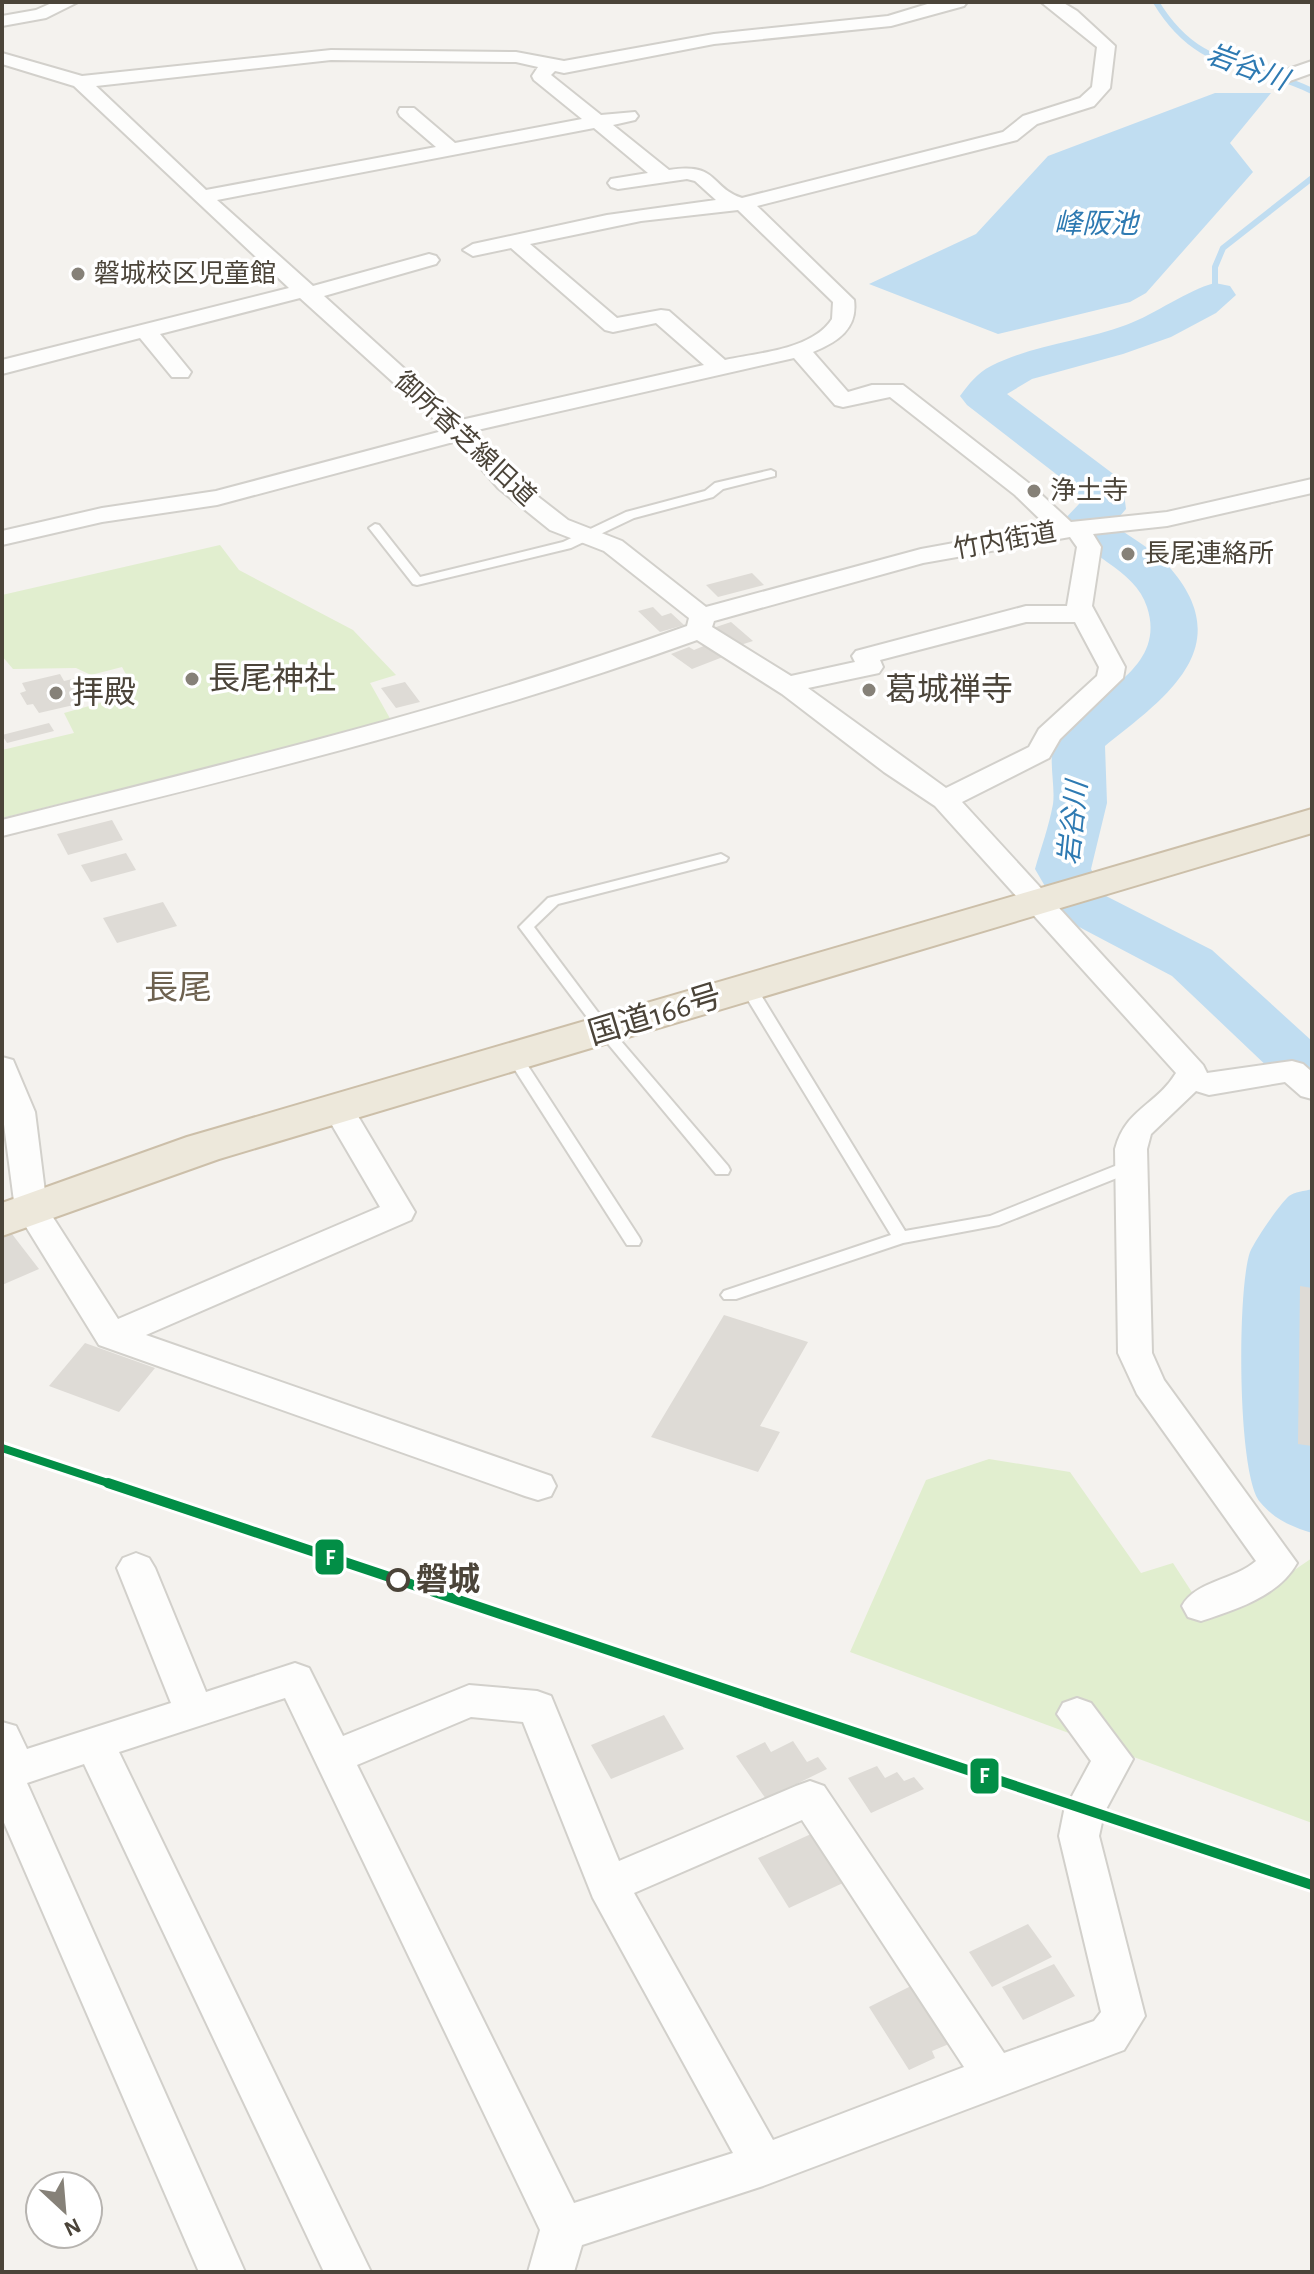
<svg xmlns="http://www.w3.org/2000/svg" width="1314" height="2274" viewBox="0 0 1314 2274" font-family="'Alegreya Sans','Noto Sans JP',sans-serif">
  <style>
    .green { fill: #e1eecf }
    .water { fill: #c0ddf1 }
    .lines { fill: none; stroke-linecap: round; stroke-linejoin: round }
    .stream { stroke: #c0ddf1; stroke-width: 6 }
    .river { fill: #c0ddf1; fill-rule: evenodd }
    .building { fill: #dedbd6 }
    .lane-casing { stroke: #d2d0cb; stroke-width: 4 }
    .street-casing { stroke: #d2d0cb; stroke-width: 4 }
    .highway-casing { stroke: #ccbfa9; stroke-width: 4 }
    .lane { fill: #fdfdfc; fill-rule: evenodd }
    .street { fill: #fdfdfc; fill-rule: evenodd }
    .highway { fill: #ede8db; fill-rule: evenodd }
    .rail-1-far1-casing { stroke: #fff; stroke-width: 14 }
    .rail-1-casing { stroke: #fff; stroke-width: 16 }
    .rail-1-far1 { stroke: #028e46; stroke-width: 8 }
    .rail-1 { stroke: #028e46; stroke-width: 10 }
    .poi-dot { fill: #868178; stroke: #fff; stroke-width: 3 }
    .stop-dot { fill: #fff; stroke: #4b4439; stroke-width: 4 }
    .labels { text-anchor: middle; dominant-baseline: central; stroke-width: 7; stroke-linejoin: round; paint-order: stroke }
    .far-poi-label { font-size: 26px; fill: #4b4439; stroke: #fff; text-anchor: start }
    .far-street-label { font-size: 26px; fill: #4b4439; stroke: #fff }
    .far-water-label { font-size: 28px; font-style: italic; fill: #2e7ab2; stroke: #fff }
    .poi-label { font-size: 32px; fill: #4b4439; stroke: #fff; text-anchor: start }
    .street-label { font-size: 32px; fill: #4b4439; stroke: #fff }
    .stop-label { font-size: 32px; font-weight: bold; fill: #4b4439; stroke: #fff; text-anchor: start }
    .neighbourhood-label { font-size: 34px; fill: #6e6250; stroke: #fff }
    .line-badge { stroke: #fff; stroke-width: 3 }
    .badge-label { font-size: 22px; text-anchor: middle; font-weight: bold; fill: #fff }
  </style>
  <rect width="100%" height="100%" fill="#f4f2ee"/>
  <g class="green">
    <path d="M220,545l19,25 114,60 43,45 -26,8 22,39 -390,96v-68l72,-17 -10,-20 72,-20 -14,-26 -31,8 -15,-7 -63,1 -11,-13v-61z"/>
    <path d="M989,1459l81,13 71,101 32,-10 33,51 62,-26 44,-30v265l-462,-171 76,-172z"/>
  </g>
  <path class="water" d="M1215,93h56l-41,50 23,29 -107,121 -16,9 -132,32 -129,-50 107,-50 72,-78z"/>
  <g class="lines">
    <g class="stream">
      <path d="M1156,2c43,71 90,57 156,89"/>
      <path d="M1215,295v-28l8,-19 89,-70"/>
    </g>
    <g class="river">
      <path d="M1215,283l15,3 6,9 -20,18 -45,24 -48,17 -91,25 -25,15 109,82 7,10 3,23 -13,15c19,15 42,26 58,45 67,79 -6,129 -66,177l2,57 -16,66 15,27 106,54 100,91v54l-21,-6 -119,-113 -108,-57 -29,-50c6,-21 14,-43 18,-65 3,-21 -8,-54 6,-71 31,-39 109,-62 88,-126 -12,-39 -64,-52 -86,-84l18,-19 -1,-13 -111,-86 -7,-9c9,-12 17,-23 31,-30 41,-21 92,-25 135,-41 30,-11 61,-35 89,-42z"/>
      <path d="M1312,1189v344c-20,-6 -38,-14 -52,-31 -23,-28 -23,-213 -10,-250 5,-12 29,-47 39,-56 5,-4 16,-5 23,-7z"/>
    </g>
  </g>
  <g class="building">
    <path d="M752,573l12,12 -46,12 -12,-12z"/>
    <path d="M653,607l9,9 9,-3 13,12 -24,7 -22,-21z"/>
    <path d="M731,622l22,19 -22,7 -21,-19z"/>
    <path d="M711,643l17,12 -36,14 -21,-15 18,-7 5,3z"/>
    <path d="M60,674l4,7 17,-4 10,17 -17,4 4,6 -39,9 -6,-9 -6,1 -7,-12 6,-2 -4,-8z"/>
    <path d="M121,674l6,8 -18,4 -6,-8z"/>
    <path d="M405,682l15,20 -24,6 -15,-20z"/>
    <path d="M49,723l5,8 -47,12 -5,-8z"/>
    <path d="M112,820l11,20 -55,15 -11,-21z"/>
    <path d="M126,853l10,17 -45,12 -10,-17z"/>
    <path d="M163,902l14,24 -60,17 -14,-25z"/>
    <path d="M12,1234l27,35 -37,16v-47z"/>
    <path d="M1300,1286l12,2v158l-14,-2z"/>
    <path d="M724,1315l84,27 -48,84 20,6 -22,40 -107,-35z"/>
    <path d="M85,1343l70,25 -36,44 -70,-26z"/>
    <path d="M664,1715l20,34 -73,30 -20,-34z"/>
    <path d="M793,1741l14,21 11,-5 9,12 -61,30 -30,-43 29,-14 6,10z"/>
    <path d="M877,1766l8,12 12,-6 7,9 10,-4 10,12 -53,24 -23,-35z"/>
    <path d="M811,1834l32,49 -54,25 -31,-50z"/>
    <path d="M1028,1924l24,33 -60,30 -23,-35z"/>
    <path d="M1054,1964l21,32 -52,24 -21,-33z"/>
    <path d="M911,1986l38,58 -17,7 3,7 -26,12 -40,-63z"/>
  </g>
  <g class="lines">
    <defs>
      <g id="lane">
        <path d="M771,470l4,2v4l-52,13 -10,8 -79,21 -63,30 -154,37 -4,-1 -44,-56 6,-4 4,1 41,52 143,-35 63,-30 79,-21 10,-8z"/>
        <path d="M721,854l7,4 -2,3 -168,43 -24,23 75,100 119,139 2,4 -2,4h-12l-117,-141 -80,-106 29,-29z"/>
        <path d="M748,982l8,5 149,244 85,-15 135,-54h12l2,4 -2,4 -138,55 -96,18 -167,56h-12l-3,-4 3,-4 167,-56 -151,-248z"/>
        <path d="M514,1051l5,1 120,185 2,4 -2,4h-12l-121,-189z"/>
      </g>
      <g id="street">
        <path d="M54,2h24l-32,16 -44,8v-10l34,-6z"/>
        <path d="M934,2h33l-3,4 -73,20 -177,18 -150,29 -9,-2 -4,4 50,40 34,-3 3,4 -3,4 -22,5 56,45c50,-8 40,17 73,28l261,-66 20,-16 57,-18 12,-11 5,-40 -56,-45h21l15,9 38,35 -5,42 -16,18 -57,18 -20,16 -260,66 97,94c4,29 -17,42 -41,52l35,40 24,-7h31l128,100 40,37 96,-10 145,-33v14l-145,33 -74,8 8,13 -9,59 33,61 -2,11 -63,61 -11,19 -87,44 241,263 4,8 85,-12 11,3 9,8v27l-11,-3 -16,-14 -76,13 -13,-4 -45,43 -4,15 5,204 12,27 133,183c-18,33 -62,47 -96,58l-13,-4 -6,-11c13,-25 53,-26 74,-45l-119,-167 -19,-41 -3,-204c11,-41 41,-43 61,-76l-241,-267 -51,-34 -102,-78 -85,-54c-227,82 -461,138 -695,196v-16c231,-58 461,-113 685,-194l2,-8 -85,-67 -54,-21 -52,-42 -41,-47 -240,64 -115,17 -100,23v-14l100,-23 114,-17 230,-61 -146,-132 -140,36 31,38 -3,5h-16l-32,-39 -138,36v-14l287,-72 -215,-202 -72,-22v-11l80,23 249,-26 185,2 48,9 150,-27 174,-18zM331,60l185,2 22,5 -6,9 2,4 48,39 -127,24 -41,-35h-14l-2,4 2,4 36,31 -230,43 -110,-104zM594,128l54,45 -37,6 -3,4 3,4 7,2 69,-10 8,2 21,19 -109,15 -134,29 -10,6 10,6 38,-8 94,82 8,2 43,-9 48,42 -243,55 -137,-124 112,-32 3,-4 -3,-4 -7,-2 -116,32 -96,-86zM738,210l95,92 -1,17c-20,31 -75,34 -107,41l-56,-49 -8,-1 -44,8 -87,-74 111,-23zM794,358l41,47 8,2 47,-10 125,98 32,31 -126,23 -215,58 -84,-66 -54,-21 -54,-42 -41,-47zM1070,537l7,10 -10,59h-41l-170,45 -4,5 3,6 -64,14 -79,-49 2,-6 209,-58zM1026,622h49l24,45 -2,9 -58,53 -10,18 -83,41 -138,-100 71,-15 4,-6 -3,-7z"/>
        <path d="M1312,61v12l-25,9 -9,-6 2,-4z"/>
        <path d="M2,1057l11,3 22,52 12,96 71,111 262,-112 -58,-99 5,-7 11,-3 11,3 66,111 -4,8 -265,115 405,141 5,10 -5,10 -13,4 -13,-4 -426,-151 -84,-136 -13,-100z"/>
        <path d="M136,1553l13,5 6,10 51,124 89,-29 14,5 34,68 126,-51 68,6 14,5 68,165 177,-75 14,-5 14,5 180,267 90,-32 7,-9 -42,-176 5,-25 27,-50 -34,-47 6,-11 14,-5 14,5 42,56 -29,54 -5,23 46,180 -21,34 -361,136 -181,59 -8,27h-46l12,-42 -255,-532 -166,54 252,520h-47l-240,-508 -57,19 218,489h-46l-197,-454v-96l14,4 11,23 144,-46 -54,-135 6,-10zM471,1717l52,5 70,176 140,255 -159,50 -217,-438zM802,1820l162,247 -191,73 -139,-247z"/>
      </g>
      <path id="highway" d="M1312,809v24l-1093,326 -217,77v-33l185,-66z"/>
    </defs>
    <use href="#lane" class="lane-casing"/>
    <use href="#street" class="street-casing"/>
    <use href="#highway" class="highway-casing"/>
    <use href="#lane" class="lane"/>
    <use href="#street" class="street"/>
    <use href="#highway" class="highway"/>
    <defs>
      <path id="rail-1-far1" d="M2,1448l112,37"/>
      <path id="rail-1" d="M108,1483l1204,402"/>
    </defs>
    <use href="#rail-1-far1" class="rail-1-far1-casing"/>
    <use href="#rail-1" class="rail-1-casing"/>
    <use href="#rail-1-far1" class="rail-1-far1"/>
    <use href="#rail-1" class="rail-1"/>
  </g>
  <g class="poi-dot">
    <circle cx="78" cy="274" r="8"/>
    <circle cx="1034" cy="491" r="8"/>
    <circle cx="1128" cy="554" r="8"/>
    <circle cx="192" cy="679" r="8"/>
    <circle cx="869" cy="690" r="8"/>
    <circle cx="56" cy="693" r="8"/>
  </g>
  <circle class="stop-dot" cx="398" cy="1580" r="10"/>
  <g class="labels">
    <g class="far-poi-label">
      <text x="94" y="274">磐城校区児童館</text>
      <text x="1050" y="491">浄土寺</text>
      <text x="1144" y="554">長尾連絡所</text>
    </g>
    <g class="far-street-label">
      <text transform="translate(465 439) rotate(43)">御所香芝線旧道</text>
      <text transform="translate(1005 541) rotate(-10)">竹内街道</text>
    </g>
    <g class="far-water-label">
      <text transform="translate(1247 68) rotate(20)">岩谷川</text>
      <text x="1096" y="225">峰阪池</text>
      <text transform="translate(1074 823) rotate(-84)">岩谷川</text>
    </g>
    <g class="poi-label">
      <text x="208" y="679">長尾神社</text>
      <text x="885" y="690">葛城禅寺</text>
      <text x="72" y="693">拝殿</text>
    </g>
    <g class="street-label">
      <text transform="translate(655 1015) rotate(-17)">国道166号</text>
    </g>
    <g class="stop-label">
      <text x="416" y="1580">磐城</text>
    </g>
    <g class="neighbourhood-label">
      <text x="178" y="989">長尾</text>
    </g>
  </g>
  <g class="line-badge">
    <rect x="314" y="1538" width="31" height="38" rx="8" fill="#028e46"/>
    <rect x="969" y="1757" width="31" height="38" rx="8" fill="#028e46"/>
  </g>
  <g class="badge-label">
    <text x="330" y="1565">F</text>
    <text x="984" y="1783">F</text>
  </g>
  <rect width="1314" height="2274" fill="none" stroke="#4b4439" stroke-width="8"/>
  <g transform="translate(64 2210) rotate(154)"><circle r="38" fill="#ffffff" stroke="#b7b4b0" stroke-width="2"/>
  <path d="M0-6L14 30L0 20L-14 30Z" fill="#868178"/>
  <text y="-12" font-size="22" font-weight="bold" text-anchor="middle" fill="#4b4439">N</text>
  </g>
</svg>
